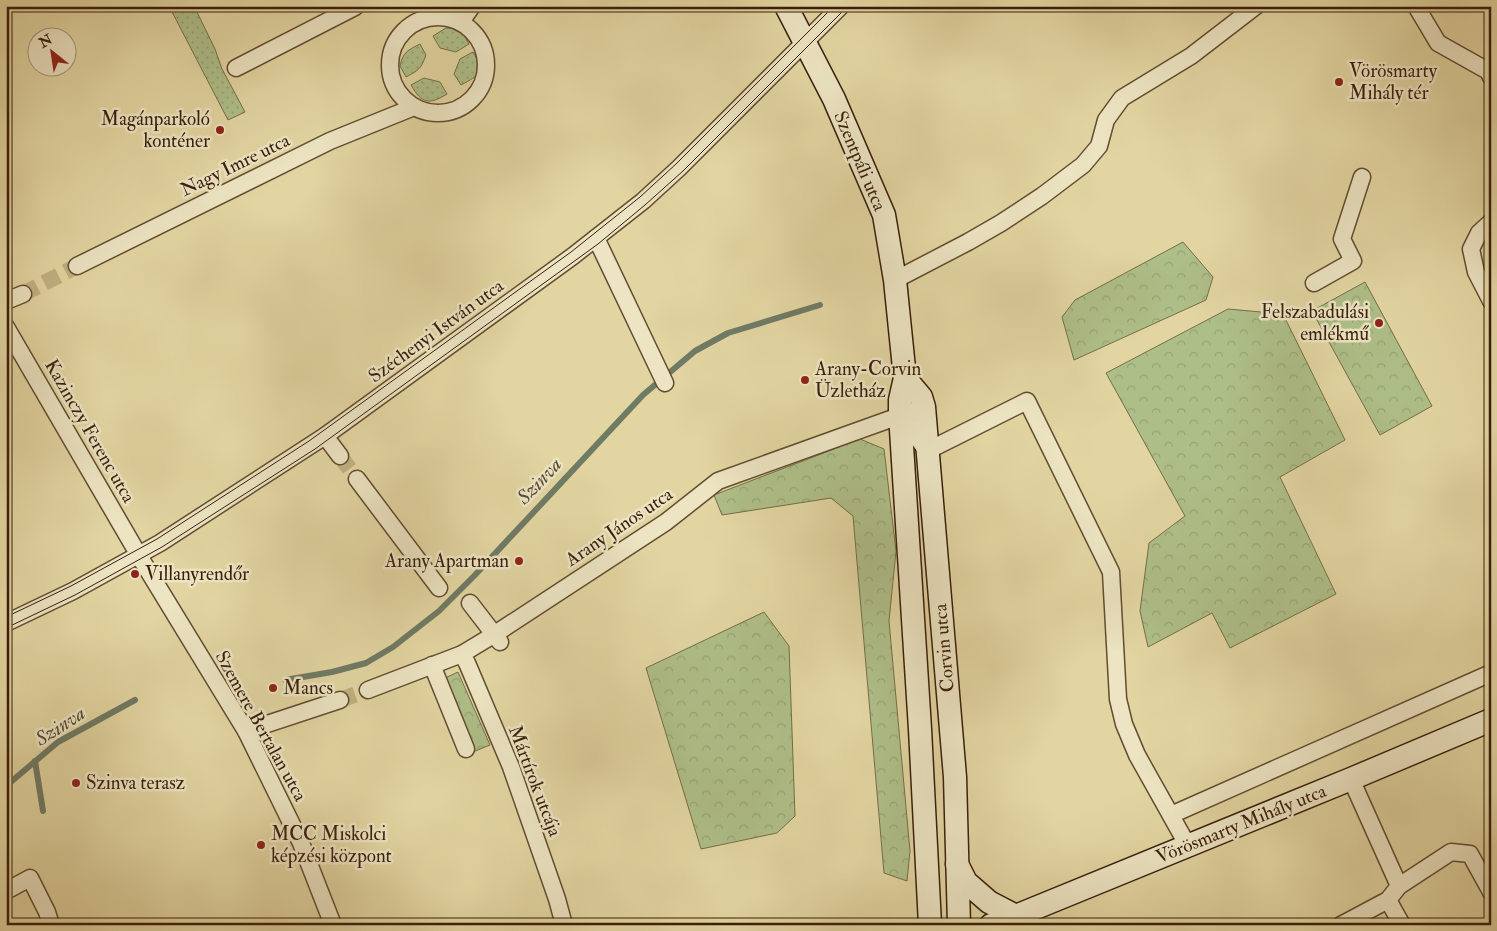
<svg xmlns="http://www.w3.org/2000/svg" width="1497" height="931" viewBox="0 0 1497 931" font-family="'IM FELL Double Pica',serif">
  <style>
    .grass { fill: url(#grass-dots); stroke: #746e4a }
    .forest { fill: url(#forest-crowns); stroke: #746e4a }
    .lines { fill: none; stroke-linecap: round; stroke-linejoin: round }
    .stream { stroke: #707b65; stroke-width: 6 }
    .street-tunnel { stroke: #c0b083; stroke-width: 16; stroke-dasharray: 16 8; stroke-linecap: butt }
    .street-casing { stroke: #634c31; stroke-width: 19 }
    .secondary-casing { stroke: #391e0c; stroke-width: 25 }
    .street { stroke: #ece4c2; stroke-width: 16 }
    .secondary { stroke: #ece4c2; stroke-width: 22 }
    .tram { stroke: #391e0c; stroke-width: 1 }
    .poi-dot { fill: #8f2418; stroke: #ece4c2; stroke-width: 2 }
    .labels { text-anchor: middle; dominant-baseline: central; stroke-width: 5; stroke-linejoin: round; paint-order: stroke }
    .poi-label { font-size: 19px; fill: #391e0c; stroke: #ece4c2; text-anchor: start }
    .street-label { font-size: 19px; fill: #391e0c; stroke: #ece4c2 }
    .water-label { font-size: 20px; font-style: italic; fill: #554c38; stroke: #ece4c2 }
  </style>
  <defs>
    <pattern id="grass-dots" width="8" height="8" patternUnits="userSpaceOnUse" patternTransform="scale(1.25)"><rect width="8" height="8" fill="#aebe88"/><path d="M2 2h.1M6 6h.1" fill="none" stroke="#96a374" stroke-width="1.8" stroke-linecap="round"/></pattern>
    <pattern id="forest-crowns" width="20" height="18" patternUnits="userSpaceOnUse" patternTransform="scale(1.25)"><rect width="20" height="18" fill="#aebe88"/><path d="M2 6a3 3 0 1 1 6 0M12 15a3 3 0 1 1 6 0" fill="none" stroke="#96a374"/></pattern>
  </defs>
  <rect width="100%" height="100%" fill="#e2d5a1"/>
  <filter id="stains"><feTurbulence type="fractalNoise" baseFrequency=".004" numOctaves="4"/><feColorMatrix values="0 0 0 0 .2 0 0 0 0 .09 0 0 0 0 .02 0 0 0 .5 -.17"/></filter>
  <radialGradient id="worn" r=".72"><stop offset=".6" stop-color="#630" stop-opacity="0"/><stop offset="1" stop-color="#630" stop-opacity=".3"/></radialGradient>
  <g class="grass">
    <path d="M169,6h25l21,43 7,20 23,43 -17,8z"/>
    <path d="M446,28c15,0 16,4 23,16l-13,8 -16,-4 -7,-12z"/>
    <path d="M420,44l6,11c-5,14 -7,15 -20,22l-6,-11c3,-14 8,-16 20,-22z"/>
    <path d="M473,52c12,20 7,23 -12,33l-7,-11 6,-15z"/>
    <path d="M424,78l16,4 7,12c-18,11 -25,10 -36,-9z"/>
  </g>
  <g class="forest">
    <path d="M1183,242l30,35 -7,23 -132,60 -12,-43 13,-17z"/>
    <path d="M1365,282l67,124 -52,29 -68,-124z"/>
    <path d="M1228,309l55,5 62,126 -65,37 56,117 -106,54 -18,-35 -64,34 -8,-36 9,-68 36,-27 -79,-143z"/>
    <path d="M860,439l24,10 12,102 -7,70 21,230 -3,30 -23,-8 -31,-357 -22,-18 -109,17 -8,-20z"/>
    <path d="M764,612l25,34 6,170 -18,17 -76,16 -55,-181z"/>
    <path d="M458,672l32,73 -17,7 -32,-72z"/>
  </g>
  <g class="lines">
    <g class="stream">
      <path d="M285,680l47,-8 34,-9 27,-16 46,-36 36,-36 168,-180 52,-44 33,-18 92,-28"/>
      <path d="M35,761l8,50"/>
      <path d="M6,786l52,-44 77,-42"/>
    </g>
    <g class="street-tunnel">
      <path d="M23,294l54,-28"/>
      <path d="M340,456l17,23"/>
      <path d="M340,700l28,-10"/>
    </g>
    <defs>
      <g id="street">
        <path d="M1416,6l22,37 50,28 3,6"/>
        <circle cx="438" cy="65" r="48"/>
        <path d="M461,22l11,-16"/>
        <path d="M236,68l119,-61"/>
        <path d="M1491,222l-12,11 -8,16 5,23 15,29"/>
        <path d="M596,238l69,145"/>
        <path d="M77,266l253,-125 84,-34"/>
        <path d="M895,280l73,-38 33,-19 41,-27 41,-31 16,-19 7,-26 16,-22 69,-42 65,-50"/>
        <path d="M1314,283l39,-22 -11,-22 20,-62"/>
        <path d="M6,301l17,-7"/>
        <path d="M6,327l135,232 105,172 55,112 32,82"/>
        <path d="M900,414l27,37 100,-50 84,171 7,127 6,25 13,31 51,91"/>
        <path d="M325,436l15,20"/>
        <path d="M357,479l82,109"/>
        <path d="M470,603l30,39"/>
        <path d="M6,623l67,-32 87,-48 165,-107 248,-180 70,-55 36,-33 162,-162"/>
        <path d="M462,654l5,9 44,104 46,132 7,26"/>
        <path d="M432,665l34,84"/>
        <path d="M368,690l94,-36 33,-20 171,-112 52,-41 206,-74"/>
        <path d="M246,731l94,-31"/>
        <path d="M1171,815l320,-142"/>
        <path d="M1399,886l52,-34 19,2 21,38"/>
        <path d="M6,891l24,-13 17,34 4,13"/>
        <path d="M1388,900l14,25"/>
        <path d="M1341,925l47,-25 11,-14 -48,-107"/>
      </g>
      <g id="secondary">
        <path d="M786,6l48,93 50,116 11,65 10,98 -5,22v14l20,315 10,196"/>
        <path d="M905,378l16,19 3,10 31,370 4,148"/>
        <path d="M957,864l9,18 23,20 27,14"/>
        <path d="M991,925l25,-9 335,-137 140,-59"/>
      </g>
    </defs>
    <use href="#street" class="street-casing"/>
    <use href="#secondary" class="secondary-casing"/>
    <use href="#street" class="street"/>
    <use href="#secondary" class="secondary"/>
    <g class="tram">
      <path d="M6,617l65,-31 86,-47 152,-98 262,-189 69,-55 36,-33 158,-158"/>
      <path d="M6,628l69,-33 87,-48 153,-98 283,-205 47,-39 38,-34 165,-165"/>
    </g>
  </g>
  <g class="poi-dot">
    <circle cx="1339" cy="82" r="5"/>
    <circle cx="220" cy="130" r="5"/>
    <circle cx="1379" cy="323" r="5"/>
    <circle cx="805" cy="380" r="5"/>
    <circle cx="519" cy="561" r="5"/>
    <circle cx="135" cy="574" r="5"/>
    <circle cx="273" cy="688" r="5"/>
    <circle cx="76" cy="783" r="5"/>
    <circle cx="261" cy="845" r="5"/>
  </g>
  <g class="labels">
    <g class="poi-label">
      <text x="1349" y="71">Vörösmarty<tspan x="1349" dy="22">Mihály tér</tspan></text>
      <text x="210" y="119" text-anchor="end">Magánparkoló<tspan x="210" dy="22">konténer</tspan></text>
      <text x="1369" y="312" text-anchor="end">Felszabadulási<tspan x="1369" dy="22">emlékmű</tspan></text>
      <text x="815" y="369">Arany-Corvin<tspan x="815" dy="22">Üzletház</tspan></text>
      <text x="509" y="561" text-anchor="end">Arany Apartman</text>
      <text x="145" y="574">Villanyrendőr</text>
      <text x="283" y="688">Mancs</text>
      <text x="86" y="783">Szinva terasz</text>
      <text x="271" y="834">MCC Miskolci<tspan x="271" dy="22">képzési központ</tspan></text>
    </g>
    <g class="street-label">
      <text transform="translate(860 161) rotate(67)">Szentpáli utca</text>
      <text transform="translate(235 165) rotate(-26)">Nagy Imre utca</text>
      <text transform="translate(436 331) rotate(-36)">Széchenyi István utca</text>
      <text transform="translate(90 431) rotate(60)">Kazinczy Ferenc utca</text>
      <text transform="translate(619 527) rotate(-34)">Arany János utca</text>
      <text transform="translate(944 648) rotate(-95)">Corvin utca</text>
      <text transform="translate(261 726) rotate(61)">Szemere Bertalan utca</text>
      <text transform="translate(535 781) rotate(69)">Mártírok utcája</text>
      <text transform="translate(1241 824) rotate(-22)">Vörösmarty Mihály utca</text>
    </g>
    <g class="water-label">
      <text transform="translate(539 481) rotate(-47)">Szinva</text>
      <text transform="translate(60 726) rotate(-33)">Szinva</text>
    </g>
  </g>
  <rect width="1497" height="931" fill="none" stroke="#e2d5a1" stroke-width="25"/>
  <rect x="8" y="8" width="1482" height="916" fill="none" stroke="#391e0c" stroke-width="2.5"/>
  <rect x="12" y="12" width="1472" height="906" fill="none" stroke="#391e0c"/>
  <g transform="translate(52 52) rotate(330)"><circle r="24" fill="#ece4c2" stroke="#a49579"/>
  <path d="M0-4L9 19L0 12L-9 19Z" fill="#8f2418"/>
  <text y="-8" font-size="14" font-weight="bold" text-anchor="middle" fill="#391e0c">N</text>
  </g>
  <rect width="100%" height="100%" filter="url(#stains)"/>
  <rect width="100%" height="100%" fill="url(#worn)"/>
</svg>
